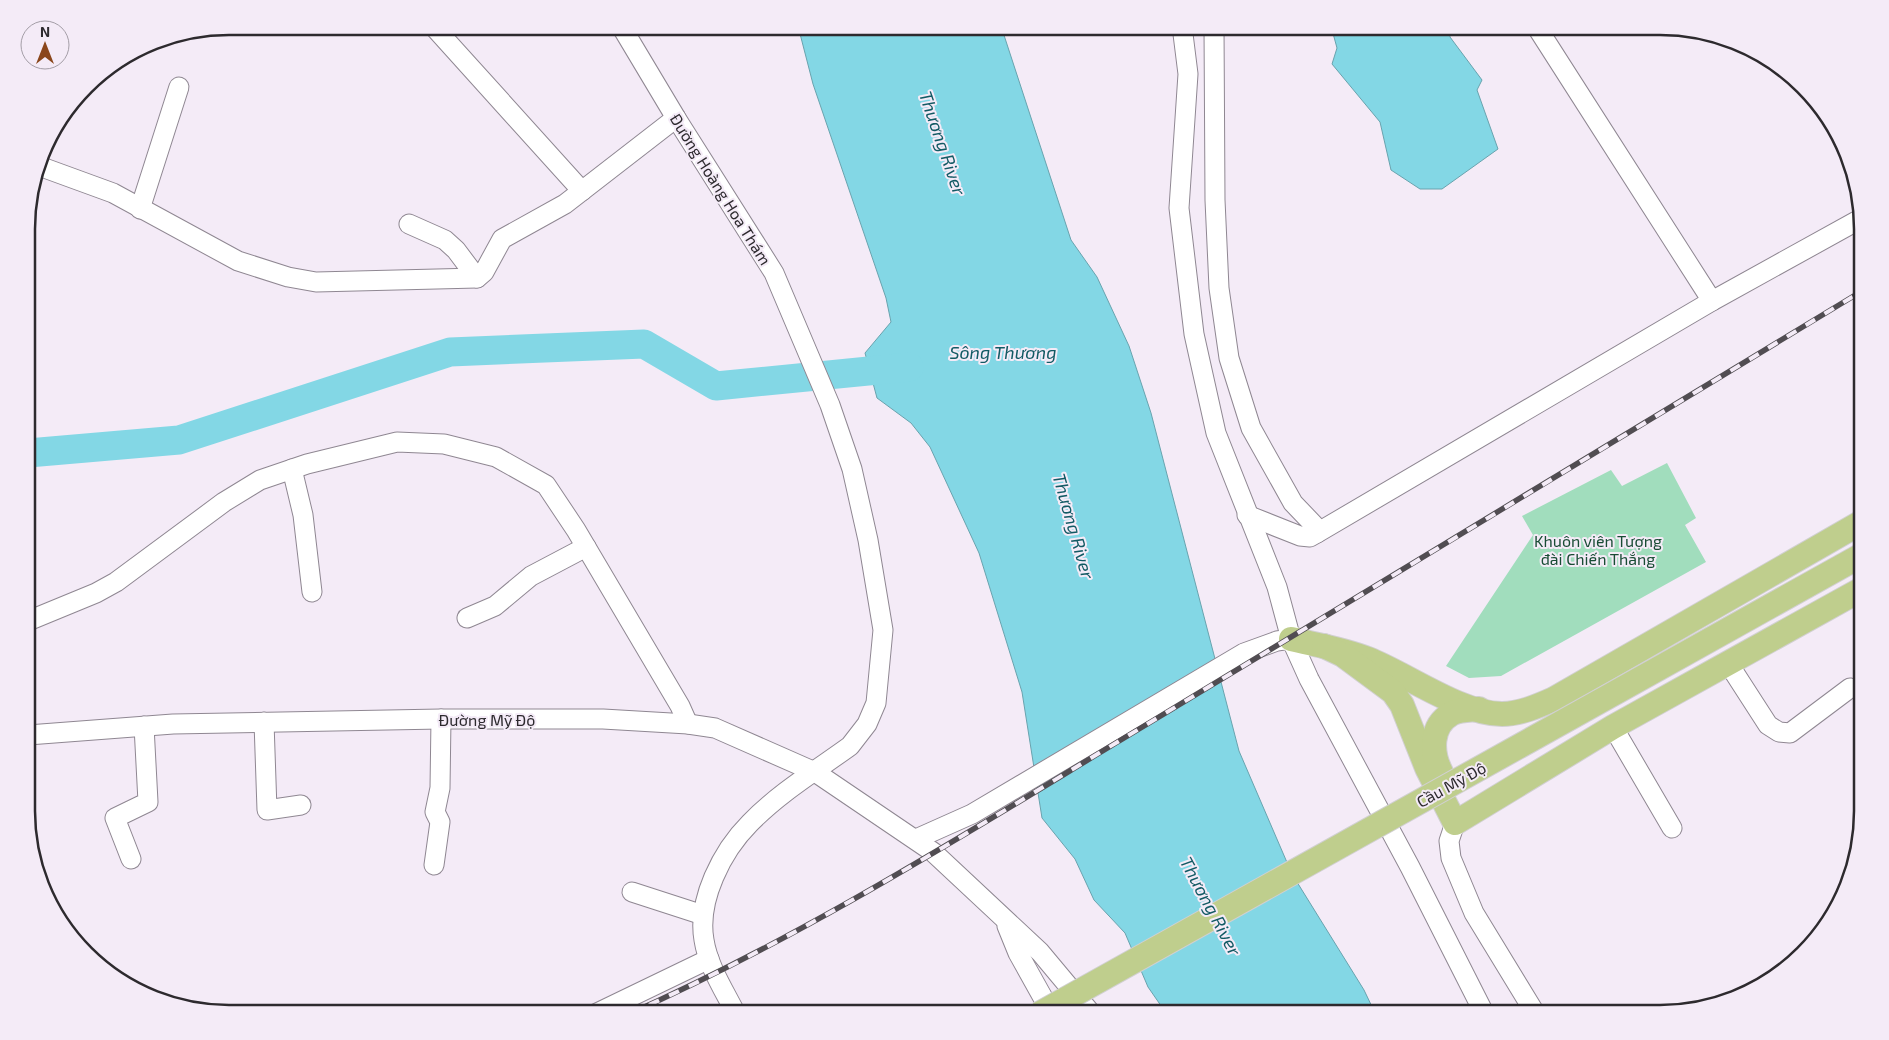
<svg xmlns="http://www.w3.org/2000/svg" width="1889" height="1040" viewBox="0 0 1889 1040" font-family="'Exo 2',sans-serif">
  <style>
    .green { fill: #a1ddbd }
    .water { fill: #83d7e5; stroke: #69a3ae }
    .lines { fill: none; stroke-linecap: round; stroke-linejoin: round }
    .river { stroke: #83d7e5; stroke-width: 29 }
    .minor-casing { stroke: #8f8792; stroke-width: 21 }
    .major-casing { stroke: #d1d0d1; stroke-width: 26 }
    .minor { stroke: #fff; stroke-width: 19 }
    .major { stroke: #bfce8d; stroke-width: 24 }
    .rail-casing { stroke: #514d52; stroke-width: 5.5 }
    .rail { stroke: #f4ebf7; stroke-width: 4; stroke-dasharray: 11; stroke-linecap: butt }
    .major-bridge-casing { stroke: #d1d0d1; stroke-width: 26; stroke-linecap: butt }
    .major-bridge { stroke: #bfce8d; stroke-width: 24 }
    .labels { text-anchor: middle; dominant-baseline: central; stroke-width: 4; stroke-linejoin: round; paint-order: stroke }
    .street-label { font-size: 16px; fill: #2d2a2e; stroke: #f4ebf7 }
    .park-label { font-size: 16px; fill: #184c34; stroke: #f4ebf7 }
    .water-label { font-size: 18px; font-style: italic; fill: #125a64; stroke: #f4ebf7 }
    .rim { fill: none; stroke: #2d2a2e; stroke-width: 2.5 }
  </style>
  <rect width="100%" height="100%" fill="#f4ebf7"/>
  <path class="green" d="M1667,463l29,55 -11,7 21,37 -205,114 -32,2 -23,-12 87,-131 -11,-19 89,-46 11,16z"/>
  <g class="water">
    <path d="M798,26h203l70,214 26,37 32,69 22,67 88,338 53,123 72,116 11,23h-209l-18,-26 -23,-54 -31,-33 -19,-41 -33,-41 -20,-126 -43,-139 -49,-106 -19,-24 -34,-25 -12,-45 26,-31 -5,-24 -73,-214z"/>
    <path d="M1331,26h118l1,11 32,43 -5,10 21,59 -56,40h-22l-29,-19 -11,-48 -48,-58 5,-16z"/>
  </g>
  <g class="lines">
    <path class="river" d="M28,453l151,-13 271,-88 194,-8 72,42 193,-19"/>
    <defs>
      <g id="minor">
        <path d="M433,26l149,165"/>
        <path d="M621,26l55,92 98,155 56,132 22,64 16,71 15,90 -7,73 -9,21 -17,22c-33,24 -71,47 -100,77 -28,28 -53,77 -46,117 4,26 20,50 32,74"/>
        <path d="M1182,26l6,48 -9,134 15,126 22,99 61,154 14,52 18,40 101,188 74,146"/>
        <path d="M1214,26l1,174 4,88 10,70 22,70 42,75 22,23 2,7 -7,4 -10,-1 -53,-21"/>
        <path d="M1536,26l176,275"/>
        <path d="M39,166l74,27 125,68 50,16 28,5 161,-4 7,-6 18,-33 63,-35 111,-86"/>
        <path d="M140,209l39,-122"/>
        <path d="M409,224l36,16 11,10 21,28"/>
        <path d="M292,469l11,46 9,77"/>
        <path d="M1317,533l395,-232 150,-83"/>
        <path d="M467,618l28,-12 36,-30 55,-29"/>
        <path d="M28,621l68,-28 20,-11 108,-80 36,-22 47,-16 90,-22 47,2 52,13 50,28 30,45 104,176 8,18"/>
        <path d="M1728,663l40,62 11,7 11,1 60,-45"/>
        <path d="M264,722l3,88 34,-5"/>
        <path d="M1613,727l59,101"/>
        <path d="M28,735l145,-11 268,-5h162l85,5 27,4 100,44 118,80 107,100 51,61"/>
        <path d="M1455,823l-6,18 2,17 23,55 61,100"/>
        <path d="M916,839l56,-25 272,-161 33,-12 14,-2"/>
        <path d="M131,859l-16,-41 33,-16 -4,-76"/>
        <path d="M434,865l6,-43 -5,-10 5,-24 1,-69"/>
        <path d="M632,892l71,23"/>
        <path d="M1007,926l11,27 34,61"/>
        <path d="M595,1014l114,-55"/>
      </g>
      <g id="major">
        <path d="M1291,639c26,6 52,10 77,20 40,16 93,55 134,55 18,0 36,-8 52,-15l308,-177"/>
        <path d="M1324,646l19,9 50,37 9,13 25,63 28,55 158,-96 249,-138"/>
        <path d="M1441,772c-10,-19 -11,-46 10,-58 8,-5 19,-4 28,-5"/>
      </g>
    </defs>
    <use href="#minor" class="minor-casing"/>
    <use href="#major" class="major-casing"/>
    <use href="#minor" class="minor"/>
    <use href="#major" class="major"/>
    <defs>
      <path id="rail" d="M629,1014c182,-81 350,-189 520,-291 238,-144 476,-288 713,-432"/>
    </defs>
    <use href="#rail" class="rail-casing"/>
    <use href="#rail" class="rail"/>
    <defs>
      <path id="major-bridge" d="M1039,1014l823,-459"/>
    </defs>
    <use href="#major-bridge" class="major-bridge-casing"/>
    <use href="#major-bridge" class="major-bridge"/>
  </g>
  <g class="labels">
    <g class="street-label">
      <text transform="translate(721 189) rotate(58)">Đường Hoàng Hoa Thám</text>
      <text x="487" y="719">Đường Mỹ Độ</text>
      <text transform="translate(1451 784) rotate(-29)">Cầu Mỹ Độ</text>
    </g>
    <g class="park-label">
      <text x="1598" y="540">Khuôn viên Tượng<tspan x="1598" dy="18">đài Chiến Thắng</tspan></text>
    </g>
    <g class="water-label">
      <text transform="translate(943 143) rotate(71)">Thương River</text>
      <text x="1003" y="352">Sông Thương</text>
      <text transform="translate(1074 526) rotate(74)">Thương River</text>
      <text transform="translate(1211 906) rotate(62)">Thương River</text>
    </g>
  </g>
  <path d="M0 0H1889V1040H0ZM229 35H1660A194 194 0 0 1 1854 229V811A194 194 0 0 1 1660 1005H229A194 194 0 0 1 35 811V229A194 194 0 0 1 229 35Z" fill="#f4ebf7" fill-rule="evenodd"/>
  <path class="rim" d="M229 35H1660A194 194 0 0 1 1854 229V811A194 194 0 0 1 1660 1005H229A194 194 0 0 1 35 811V229A194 194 0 0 1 229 35Z"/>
  <g transform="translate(45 45)"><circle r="24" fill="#f4ebf7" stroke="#a49ea7"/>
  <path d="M0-4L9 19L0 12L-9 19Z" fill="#8a461b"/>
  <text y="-8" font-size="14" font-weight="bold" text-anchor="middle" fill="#2d2a2e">N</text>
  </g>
</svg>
